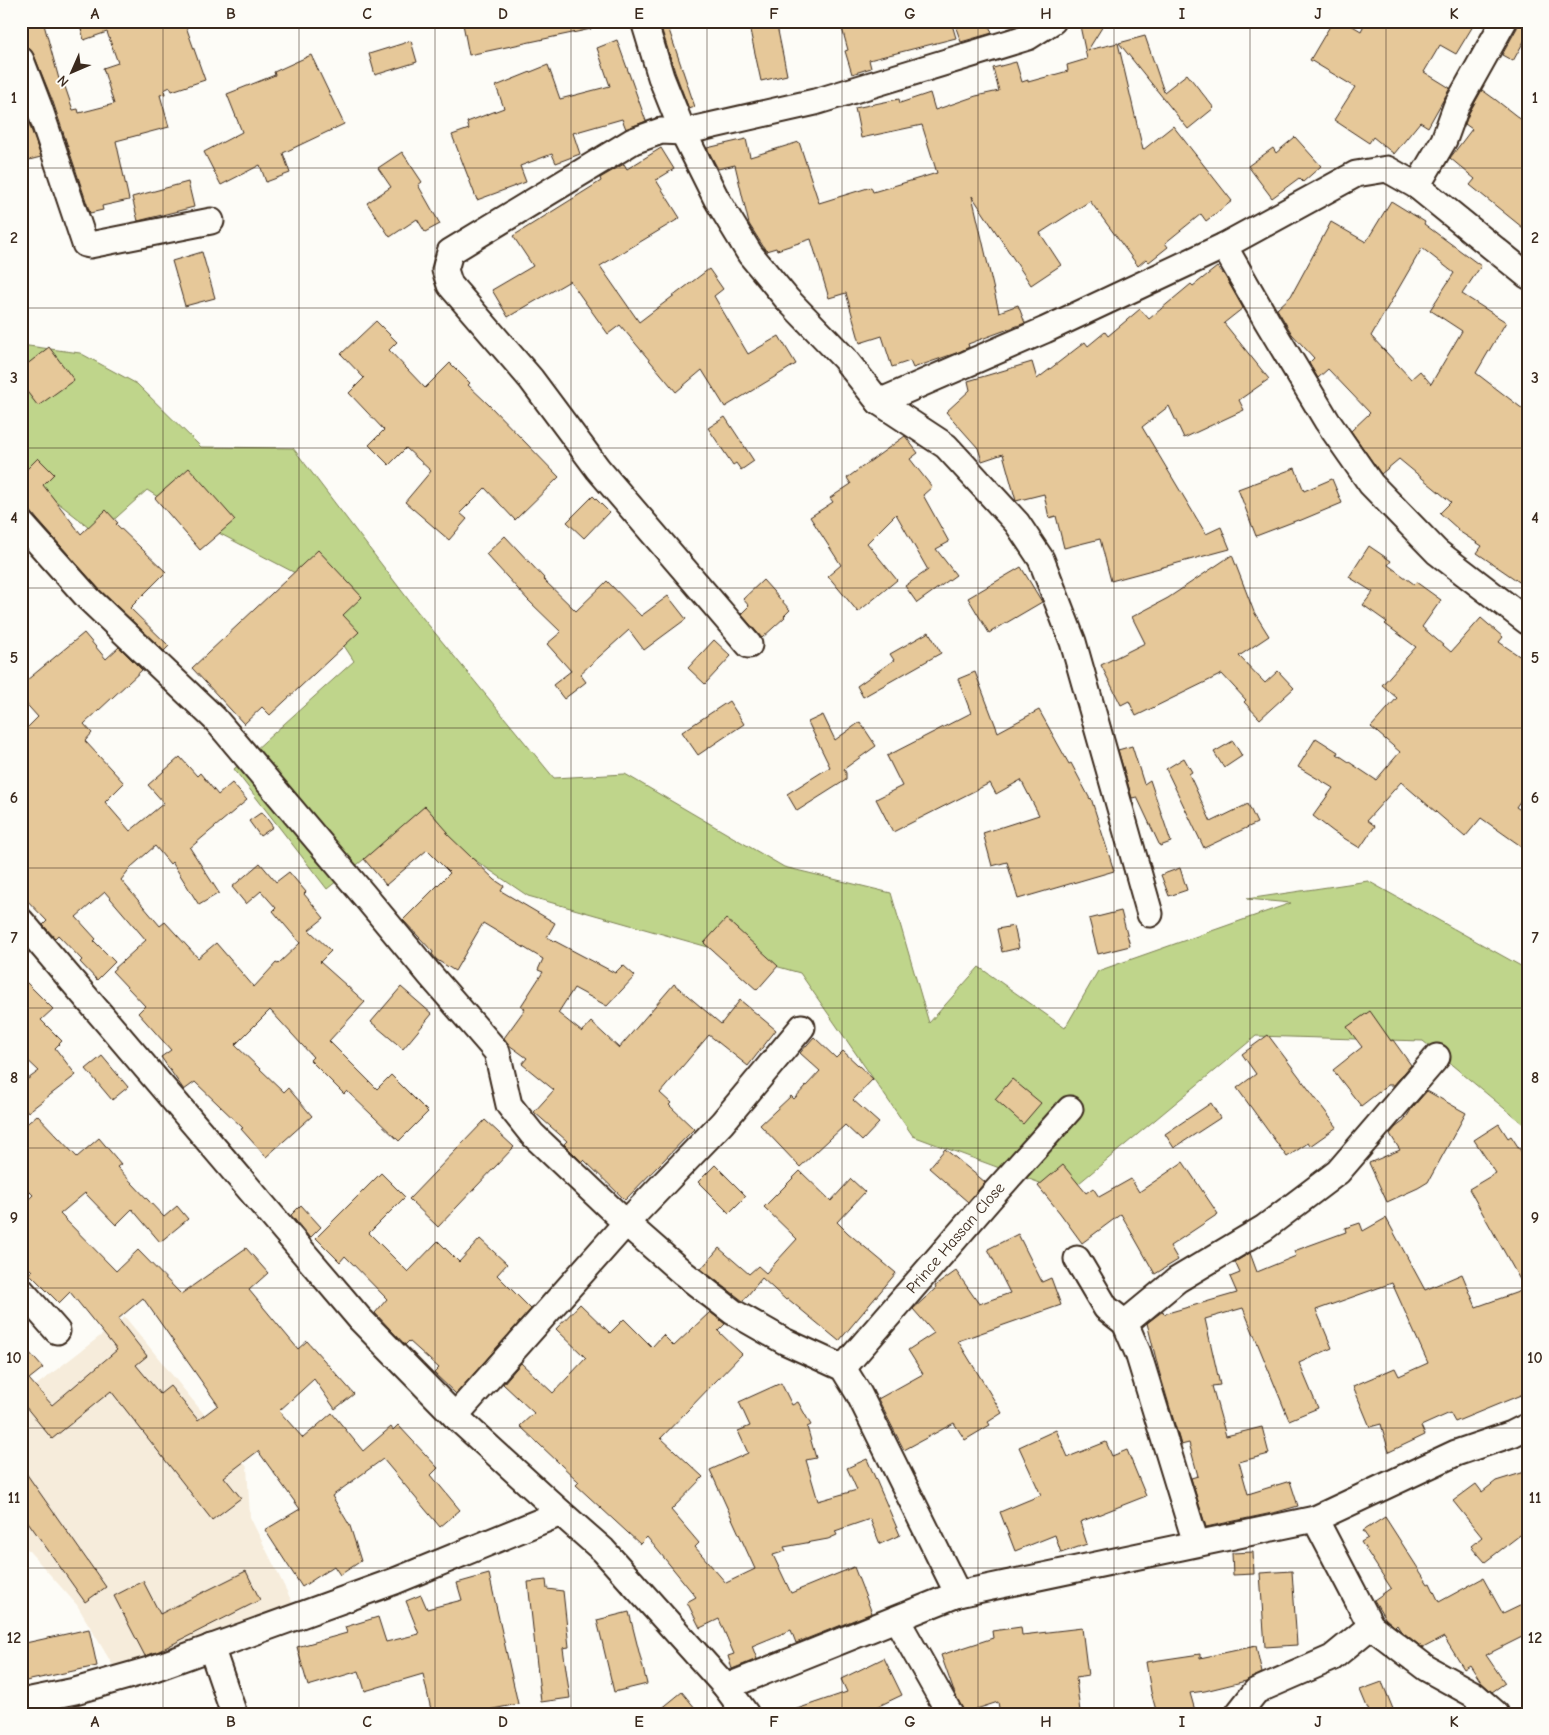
<svg xmlns="http://www.w3.org/2000/svg" width="1549" height="1735" viewBox="0 0 1549 1735" font-family="'Comic Neue',sans-serif">
  <style>
    .built { fill: #f6ecdb }
    .green { fill: #bfd58b; stroke: #7d8054 }
    .building { fill: #e6c899; stroke: #3b2a1e; fill-rule: evenodd }
    .lines { fill: none; stroke-linecap: round; stroke-linejoin: round }
    .minor-casing { stroke: #3b2a1e; stroke-width: 29 }
    .minor { stroke: #fdfcf7; stroke-width: 25 }
    .grid { fill: none; stroke: #3b2a1e; stroke-width: 1; stroke-opacity: 0.55 }
    .labels { text-anchor: middle; dominant-baseline: central; stroke-width: 4; stroke-linejoin: round; paint-order: stroke }
    .street-label { font-size: 16px; fill: #3b2a1e; stroke: #fdfcf7 }
    .neatline { fill: none; stroke: #3b2a1e; stroke-width: 2 }
    .grid-label { font-size: 16px; text-anchor: middle; font-weight: bold; fill: #3b2a1e }
  </style>
  <rect width="100%" height="100%" fill="#fdfcf7"/>
  <filter id="ink" filterUnits="userSpaceOnUse"><feTurbulence type="fractalNoise" baseFrequency=".02" numOctaves="2"/><feDisplacementMap in="SourceGraphic" scale="10" xChannelSelector="R" yChannelSelector="G"/><feConvolveMatrix kernelMatrix="1 2 1 2 8 2 1 2 1" color-interpolation-filters="sRGB"/></filter>
  <g filter="url(#ink)">
    <path class="built" d="M125,1317l122,150 3,50 43,87 -175,70 -41,-69 -56,-63v-145z"/>
    <path class="green" d="M21,345l59,8 57,31 64,63 92,1 124,163 137,167 71,-4 159,93 107,26 38,130 50,-56 86,61 33,-57 193,-68 -44,-4 121,-18 160,89v158l-105,-87 -167,-5 -189,157 -154,-57 -113,-163 -272,-77 -114,-77 -87,70 -93,-120 120,-108 -57,-87 -103,-54 -47,-30 -49,44 -77,-60z"/>
    <g class="building">
      <path d="M21,21h22l16,58 3,-1 11,32 5,-1 1,4 35,-9 -11,-36 15,-5 -11,-31 -23,8 -5,-19h105l21,59 -33,11 -2,-4 -6,3 1,4 -5,1 9,32 -53,14 13,59 -27,6 1,4 -13,3 -37,-111 -19,-47 -4,-6 -9,-3z"/>
      <path d="M474,21h116l1,8 -122,26 -6,-31z"/>
      <path d="M659,21h7l29,86 -6,2 -14,-37z"/>
      <path d="M748,21h28l11,54 -26,6z"/>
      <path d="M840,21h111l5,17 -87,22 2,8 -19,6 -7,-23 3,-1z"/>
      <path d="M974,21h13l5,12 -31,9 -5,-14z"/>
      <path d="M1079,21h27l-18,29 30,-7 25,107 30,-24 59,75 -26,20 -5,-7 -36,29 3,4 -19,15 -3,-3 -8,7 -48,-65 -50,32 21,32 -30,20 -59,-89 27,116 19,-7 7,18 -57,21 1,3 -10,5 -46,16 -3,-7 -18,6 -10,-31 -22,7 -14,-50 -17,5 -18,-59 -34,11 -1,-2 -10,3 -17,-27 -14,-59 -17,4 -11,-21 39,-9 4,18 49,-15 20,61 52,-16 2,5 64,-19 -15,-48 -61,13 -6,-30 44,-9 1,4 30,-10 5,17 41,-14 23,-5 -6,-23 23,-6 6,20 6,-2v2l40,-11 -1,-6 20,-6z"/>
      <path d="M1333,21h11l17,10 5,-10h110l-20,33 -16,-9 -16,27 26,16 -22,39 -8,-5 -26,32 -21,-17 -4,6 -35,-23 21,-33 -45,-27z"/>
      <path d="M1518,21h10v13l-15,27 -11,-6 15,-27z"/>
      <path d="M1145,36l19,56 23,-18 27,34 -26,21 -69,-86z"/>
      <path d="M617,40l29,81 -20,8 -4,-10 -49,14 7,21 -24,9 -4,-9 -32,12 6,16 -49,18 -25,-65 17,-6 -2,-7 37,-14 -8,-22 52,-21 12,34 50,-13 -13,-38z"/>
      <path d="M411,41l6,21 -42,13 -6,-21z"/>
      <path d="M311,55l33,69 -61,29 7,20 -24,9 -6,-17 -39,20 -17,-33 38,-20 -15,-38 48,-19 -1,-3z"/>
      <path d="M1482,90l14,10 32,25v107l-58,-47 5,-6 -25,-21 22,-29 -7,-5 4,-11z"/>
      <path d="M21,101l20,56 -20,5z"/>
      <path d="M1295,137l26,29 -18,16 -4,-4 -27,20 -24,-32 25,-18 3,5z"/>
      <path d="M661,148l13,21 -18,11 24,38 -80,48 39,56 70,-53 14,20 -9,7 34,58 31,-18 17,28 -71,43 -23,-37 -26,22 -56,-67 -12,9 -38,-53 -62,36 -16,-27 41,-24 -20,-30 88,-55 -1,-3 24,-14 3,5z"/>
      <path d="M402,152l20,30 -4,3 22,39 -15,8 -8,-13 -27,18 -23,-34 24,-16 -13,-19z"/>
      <path d="M188,182l6,25 -56,14 -6,-24z"/>
      <path d="M1391,201l34,21 -1,2 57,42 -19,28 44,28 -30,51 52,40v175l-51,-35 5,-7 -25,-16 1,-1 -18,-16 11,-11 -52,-43 -18,15 -30,-43 19,-18 -42,-44 -10,9 -9,-15 5,-5 -22,-24 -15,-25 14,-13 40,-74 35,20zM1422,248l32,25 -24,37 32,21 -31,53 -11,-13 -9,8 -40,-43z"/>
      <path d="M202,252l13,46 -30,8 -13,-45z"/>
      <path d="M1217,267l8,9 18,32 -19,15 45,56 -30,21 5,10 -60,28 -15,-32 -27,21 64,107 15,-7 9,22 -119,32 -11,-42 -36,9 -8,-32 -7,2 -5,-24 -28,7 -13,-47 -21,7 -4,-13 -32,-36 24,-22 -2,-9 64,-19 5,17 48,-37 3,4 17,-14 3,4 32,-27 9,10 42,-35 2,2z"/>
      <path d="M376,321l21,21 -8,8 36,38 25,-25 20,20 -2,2 20,19 71,73 -44,43 -30,-32 -25,25 7,6 -18,21 -44,-38 26,-31 -25,-23 -17,17 -20,-20 15,-15 -35,-37 15,-15 -23,-24z"/>
      <path d="M49,347l25,33 -36,26 -17,-22v-15z"/>
      <path d="M725,417l29,44 -13,9 -5,-7 -3,2 -25,-37z"/>
      <path d="M905,436l13,17 -8,6 22,28 -9,8 26,47 -13,7 20,26 -39,28 -12,-17 23,-16 -32,-56 -29,29 30,37 -39,32 -30,-36 13,-11 -31,-48 23,-15 -3,-4 21,-14 -4,-6z"/>
      <path d="M38,458l16,16 -11,11 38,49 25,-24 12,13 -2,1 50,48 -36,36 39,38 -5,5 -65,-62 -62,-70 -16,-20v-24z"/>
      <path d="M189,468l46,52 -35,30 -45,-52z"/>
      <path d="M1295,468l9,23 28,-12 10,24 -43,18 -1,-1 -42,16 -18,-47z"/>
      <path d="M593,496l16,16 -25,26 -17,-16z"/>
      <path d="M505,536l39,42 -1,1 33,32 31,-30 34,35 27,-20 18,23 -42,31 -15,-20 -49,44 6,8 -22,17 -11,-14 18,-14 -24,-27 14,-12 -33,-32 -42,-46z"/>
      <path d="M1369,546l22,15 -3,4 26,19 2,-2 25,18 -19,27 29,25 30,-34 22,19 -4,5 29,20v128l-12,17 12,8v36l-47,-33 -16,19 -64,-55 -34,38 8,6 -15,22 -26,-16 -21,-16 20,-28 -35,-21 18,-29 22,14 -1,2 39,26 24,-28 -29,-25 26,-29 -15,-13 34,-38 -31,-23 2,-2 -24,-17 10,-13 -24,-15z"/>
      <path d="M318,550l44,47 -19,18 16,17 -89,83 -8,-8 -18,17 -52,-56z"/>
      <path d="M1232,555l22,57 15,24 -30,20 26,27 13,-12 16,17 -34,31 -16,-17 2,-2 -24,-26 -86,42 -7,-15 -8,4 -20,-40 44,-22 -13,-26 36,-19z"/>
      <path d="M1021,567l21,35 -53,31 -21,-35z"/>
      <path d="M763,580l27,30 -6,6 1,1 -23,21 -21,-24 8,-8 -6,-7z"/>
      <path d="M929,632l12,21 -78,44 -6,-11 37,-26 -4,-6z"/>
      <path d="M84,633l22,26 13,-12 23,23 -58,54 8,9 -7,8 39,42 -19,19 25,29 34,-28 -16,-18 32,-28 17,19 3,-3 18,22 14,-12 15,17 -57,48 29,45 -20,12 -27,-43 -2,2 -15,-18 -24,21 -10,13 39,46 5,-4 33,36 18,-15 38,44 22,-24 2,1 22,-21 -27,-32 3,-3 -15,-17 -15,13 -14,-17 28,-24 16,19 13,-10 17,20 -2,2 20,24 -15,12 22,21 -11,11 45,40 -36,39 48,48 14,-14 37,37 -29,29 -52,-50 -3,3 -34,-34 3,-3 -43,-47 -35,35 49,47 4,-4 24,28 -46,41 -25,-28 2,-1 -48,-46 -11,8 -23,-33 10,-7 -33,-37 7,-7 -33,-35 34,-31 -41,-48 -29,25 20,22 -2,2 21,21 -18,18 -17,-18 2,-2 -24,-25 -3,3 -12,-13 4,-4 -26,-27v-160l17,-17 -17,-19v-13z"/>
      <path d="M714,640l17,16 -26,28 -17,-16z"/>
      <path d="M975,672l23,60 41,-22 30,54 2,-1 19,36 1,-1 23,73 -96,28 -11,-37 -15,4 -9,-33 56,-18 -18,-35 -25,14 -6,-11 -97,49 -17,-33 26,-13 -15,-30 84,-43 -13,-34z"/>
      <path d="M729,701l15,23 -46,31 -16,-23z"/>
      <path d="M823,715l12,25 25,-18 16,24 -32,23 2,4v7l-49,31 -10,-17 43,-27 -22,-45z"/>
      <path d="M1233,741l9,15 -18,12 -10,-16z"/>
      <path d="M1132,746l12,38 6,-4 21,62 -11,4 -23,-49 -5,1 -14,-48z"/>
      <path d="M1184,758l8,14 -3,2 22,48 37,-18 9,19 -53,25 -38,-79z"/>
      <path d="M425,806l23,26 -2,1 49,47 9,6 -3,5 54,32 -8,14 68,36 8,-8 12,11 -28,30 -33,-18 -16,25 24,19 9,-10 28,26 55,-64 47,40 19,-24 36,30 -28,36 -39,-31 -49,58 11,10 -2,2 25,24 -69,71 -41,-40 -2,2 -18,-18 3,-3 -33,-29 20,-22 -32,-26 5,-6 -18,-13 -5,-7 21,-29 -4,-3 22,-34 -5,-2 5,-11 -60,-36 -28,48 -18,-11 -5,-6 1,-2 -30,-32 47,-47 -23,-23 -41,35 -22,-26z"/>
      <path d="M262,812l11,15 -13,9 -11,-15z"/>
      <path d="M1180,868l7,22 -18,6 -8,-21z"/>
      <path d="M1121,911l9,35 -32,8 -9,-35z"/>
      <path d="M726,919l52,47 -21,24 -53,-47z"/>
      <path d="M1014,926l5,22 -17,4 -5,-23z"/>
      <path d="M21,977l32,32 -12,11 21,21 -7,7 21,27 -48,37 -7,-9v-19l18,-13 -18,-17z"/>
      <path d="M401,987l31,27 -29,35 -32,-27z"/>
      <path d="M1370,1011l21,30 2,-1 18,25 -17,20h-6l-27,21 -28,-36 29,-23 -15,-20z"/>
      <path d="M1268,1035l69,92 -27,19 -2,-3 -21,14 -50,-69 19,-14 -14,-20z"/>
      <path d="M814,1037l22,21 7,-7 30,28 -20,21 26,23 -17,18 -17,-16 -45,42 -40,-42 31,-29 3,3 26,-28 -20,-18z"/>
      <path d="M102,1056l26,31 -16,13 -26,-31z"/>
      <path d="M1012,1079l29,24 -18,21 -28,-25z"/>
      <path d="M1427,1091l39,22 -38,69 -10,6 -31,14 -18,-39 31,-13 -10,-16 6,-7 8,-6 8,-13z"/>
      <path d="M1211,1103l9,15 -46,30 -9,-14z"/>
      <path d="M37,1115l40,42 22,-19 22,26 -4,3 47,50 13,-11 11,13 -28,23 -28,-33 -16,16 -31,-32 -25,21 56,57 22,-21 43,44 65,-46 22,25 -19,17 49,59 9,-8 47,53 -19,15 -21,-30 -35,32 24,27 29,-25 31,38 28,-24 2,3 5,-5 40,43 -7,7 29,35 -20,17 -57,-68 -51,37 18,30 11,35 -21,14 -6,-9 -32,21 -37,-57 35,-21 -42,-58 -34,26 17,21 -29,22 -101,-129 -59,48 -31,-38v-58l22,25 -14,11 23,26 65,-55 -47,-58 -11,11 -30,-30 3,-2 -11,-11v-53l12,-12 -12,-12v-54zM143,1298l75,107 -20,15 -28,-34 -10,8 -24,-29 11,-9 -29,-37z"/>
      <path d="M485,1120l29,27 -76,80 -29,-28z"/>
      <path d="M1499,1124l9,14 3,-2 17,26v132l-59,-105 27,-16 -22,-33z"/>
      <path d="M945,1149l40,33 -17,20 -39,-34z"/>
      <path d="M1183,1162l35,52 -48,32 8,14 -23,14 -34,-60 -39,29 -22,-30 -22,-27 25,-21 23,28 7,-5 6,9 32,-18 8,13z"/>
      <path d="M715,1165l31,31 -17,17 -31,-31z"/>
      <path d="M800,1171l31,30 20,-22 14,13 -28,30 11,11 48,40 -57,68 -51,-42 -2,1 -24,-22 -19,23 -42,-32 18,-21 30,26 9,-8 8,7 31,-34 -33,-32z"/>
      <path d="M381,1173l24,24 -36,36 39,39 30,-31 21,21 21,-23 27,25 -10,11 34,34 -75,85 -22,-21 5,-5 -30,-27 -4,4 -30,-32 12,-14 -42,-43 -5,6 -24,-24z"/>
      <path d="M301,1205l20,22 -11,11 -19,-23z"/>
      <path d="M1386,1218l39,72 37,-16 14,33 45,-16 7,21v80l-73,30 -5,-9 -29,13 4,9 -36,17 -8,-28 -11,3 -17,-41 42,-18 4,8 29,-13 -36,-80 -76,27 16,38 -33,15 19,45 -29,12 -46,-112 -38,11 15,66 -8,1 14,50 36,-9 7,27 -30,8 9,32 42,-13 8,25 -21,6 -71,15 -15,-49 7,-2 -9,-33 -8,2 -22,-74 -12,-48 16,-12 1,3 73,-21 -7,-16 10,-4 -5,-11 15,-9 7,19 39,-16 -2,-5 52,-19 -1,-4 15,-5 3,8z"/>
      <path d="M1018,1234l24,48 9,-4 10,27 -103,36 44,72 -14,9 2,3 -25,15 -11,-17 -50,27 -26,-51 45,-25 -15,-24 26,-17 -21,-24 23,-21 -1,-2 21,-15 23,33 31,-11 -22,-44z"/>
      <path d="M580,1304l30,29 14,-14 28,28 11,-12 11,11 36,-34 15,12 -7,7 24,23 -82,85 1,-1 42,39 -32,33 28,33 -4,4 31,36 29,-14 -45,-99 38,-17 -10,-22 12,-5 -11,-24 42,-19 11,22 6,-3 13,23 -4,2 9,31 -10,2 12,41 39,-11 -10,-22 20,-9 33,76 -20,9 -10,-25 -35,12 2,4 -9,4 -44,8 2,4 -13,4 18,38 63,-26 18,46 -76,30 -5,-13 -39,16 5,13 -25,10 -4,-13 6,-2 -15,-35 -19,9 -13,-26 9,-5 -49,-60 -7,7 -64,-59 3,-3 -59,-56 14,-13 -31,-29 18,-21 32,30 33,-35 -30,-29z"/>
      <path d="M1056,1430l12,27 38,-15 6,14 15,-6 19,46 -66,26 7,22 -26,9 -6,-18 -40,16 -15,-39 41,-17 -22,-48z"/>
      <path d="M21,1466l85,121 -21,15 -64,-90z"/>
      <path d="M1528,1471v58l-43,33 -14,-16 11,-9 -29,-36 23,-17 6,8 14,-11z"/>
      <path d="M1385,1517l43,67 2,-1 9,19 44,-24 20,36 25,-12v32l-42,21 19,28 -13,9 -11,-10 -11,-17 -6,4 -20,-32 -21,11 -23,-18 -3,-5 -2,2 -10,-9 -11,-18 17,-12 -30,-46 7,-4 -5,-7z"/>
      <path d="M1253,1552l1,22 -21,1 -1,-22z"/>
      <path d="M246,1571l14,29 -101,51 -14,5 -31,-60 29,-15 17,33z"/>
      <path d="M1292,1571l5,74 -32,2 -5,-74z"/>
      <path d="M489,1574l29,130 -50,10h-36l-9,-40 -58,17 -6,-20 -51,15 -11,-39 50,-14 -2,-6 33,-10 8,25 33,-8 -13,-33 15,-6 6,14 35,-9 -5,-17z"/>
      <path d="M546,1580l1,9 16,2 6,56 -6,1 7,50 -29,4 -13,-120z"/>
      <path d="M629,1612l18,72 -33,8 -17,-72z"/>
      <path d="M1021,1627l1,8 60,-7 6,48 -12,2 4,34 -19,2h-61l-2,-12 -34,11 -11,-24 -12,-34 52,-17 -1,-7z"/>
      <path d="M89,1629l8,37 -76,16v-38z"/>
      <path d="M1256,1646l6,27 -16,8 -41,10 -15,2 6,21h-39l-6,-22 -5,-30 54,-8v4z"/>
      <path d="M884,1658l18,37 -40,19h-70l-1,-3 56,-19 -6,-13z"/>
      <path d="M1382,1682l13,32h-25l-10,-24z"/>
      <path d="M682,1692l18,22h-45z"/>
    </g>
    <g class="lines">
      <defs>
        <g id="minor">
          <path d="M644,21l17,56 22,55 33,66 34,56 37,45 57,59 35,44 67,44 71,77 24,36 32,83 77,272"/>
          <path d="M21,60l18,47 46,137 5,1 121,-24"/>
          <path d="M1417,186l111,90"/>
          <path d="M1224,246l43,75 60,100 44,63 66,68 91,70"/>
          <path d="M879,402l166,-72 179,-84 132,-72 31,-5 30,17 27,-46 12,-33 48,-86"/>
          <path d="M21,523l68,76 126,120 148,175 68,82 66,76 12,53 23,29 94,89 57,50 50,39 51,29 59,27 16,26 99,200"/>
          <path d="M749,645l-151,-176 -67,-90 -81,-94 -5,-15 5,-18 183,-111 28,-10 22,1 132,-30 213,-65 25,-16"/>
          <path d="M21,921l339,398 95,97 106,97 42,37 123,137 20,27"/>
          <path d="M1077,1259l29,49 19,15 13,30 58,190"/>
          <path d="M21,1290l36,41"/>
          <path d="M1125,1323l52,-43 87,-52 74,-56 99,-115"/>
          <path id="s1" d="M843,1368l148,-171 79,-88"/>
          <path d="M455,1416l171,-193 96,-100 80,-96"/>
          <path d="M1315,1519l56,107 55,42 47,26 23,20"/>
          <path d="M897,1620l53,94"/>
          <path d="M211,1647l23,67"/>
          <path d="M726,1687l232,-93 357,-75 141,-66 56,-19 16,-8"/>
          <path d="M21,1702l54,-11 74,-21 246,-89 166,-68"/>
          <path d="M1238,1714l18,-23 76,-33 39,-32"/>
        </g>
      </defs>
      <use href="#minor" class="minor-casing"/>
      <use href="#minor" class="minor"/>
    </g>
  </g>
  <path class="grid" d="M163,21v1693M299,21v1693M435,21v1693M571,21v1693M707,21v1693M842,21v1693M978,21v1693M1114,21v1693M1250,21v1693M1386,21v1693M21,168h1507M21,308h1507M21,448h1507M21,588h1507M21,728h1507M21,868h1507M21,1008h1507M21,1148h1507M21,1288h1507M21,1428h1507M21,1568h1507"/>
  <g class="labels">
    <g class="street-label">
      <text stroke="none"><textPath href="#s1" startOffset="172">Prince Hassan Close</textPath></text>
    </g>
  </g>
  <rect width="1549" height="1735" fill="none" stroke="#fdfcf7" stroke-width="55"/>
  <g transform="translate(72 72) rotate(225)" stroke="#fdfcf7" stroke-width="4" paint-order="stroke">
  <path d="M0-4L9 19L0 12L-9 19Z" fill="#3b2a1e"/>
  <text y="-8" font-size="14" font-weight="bold" text-anchor="middle" fill="#3b2a1e">N</text>
  </g>
  <rect x="28" y="28" width="1494" height="1680" class="neatline"/>
  <g class="grid-label">
    <text x="95" y="19">A</text>
    <text x="231" y="19">B</text>
    <text x="367" y="19">C</text>
    <text x="503" y="19">D</text>
    <text x="639" y="19">E</text>
    <text x="774" y="19">F</text>
    <text x="910" y="19">G</text>
    <text x="1046" y="19">H</text>
    <text x="1182" y="19">I</text>
    <text x="1318" y="19">J</text>
    <text x="1454" y="19">K</text>
    <text x="14" y="103">1</text>
    <text x="1535" y="103">1</text>
    <text x="14" y="243">2</text>
    <text x="1535" y="243">2</text>
    <text x="14" y="383">3</text>
    <text x="1535" y="383">3</text>
    <text x="14" y="523">4</text>
    <text x="1535" y="523">4</text>
    <text x="14" y="663">5</text>
    <text x="1535" y="663">5</text>
    <text x="14" y="803">6</text>
    <text x="1535" y="803">6</text>
    <text x="14" y="943">7</text>
    <text x="1535" y="943">7</text>
    <text x="14" y="1083">8</text>
    <text x="1535" y="1083">8</text>
    <text x="14" y="1223">9</text>
    <text x="1535" y="1223">9</text>
    <text x="14" y="1363">10</text>
    <text x="1535" y="1363">10</text>
    <text x="14" y="1503">11</text>
    <text x="1535" y="1503">11</text>
    <text x="14" y="1643">12</text>
    <text x="1535" y="1643">12</text>
    <text x="95" y="1727">A</text>
    <text x="231" y="1727">B</text>
    <text x="367" y="1727">C</text>
    <text x="503" y="1727">D</text>
    <text x="639" y="1727">E</text>
    <text x="774" y="1727">F</text>
    <text x="910" y="1727">G</text>
    <text x="1046" y="1727">H</text>
    <text x="1182" y="1727">I</text>
    <text x="1318" y="1727">J</text>
    <text x="1454" y="1727">K</text>
  </g>
</svg>
